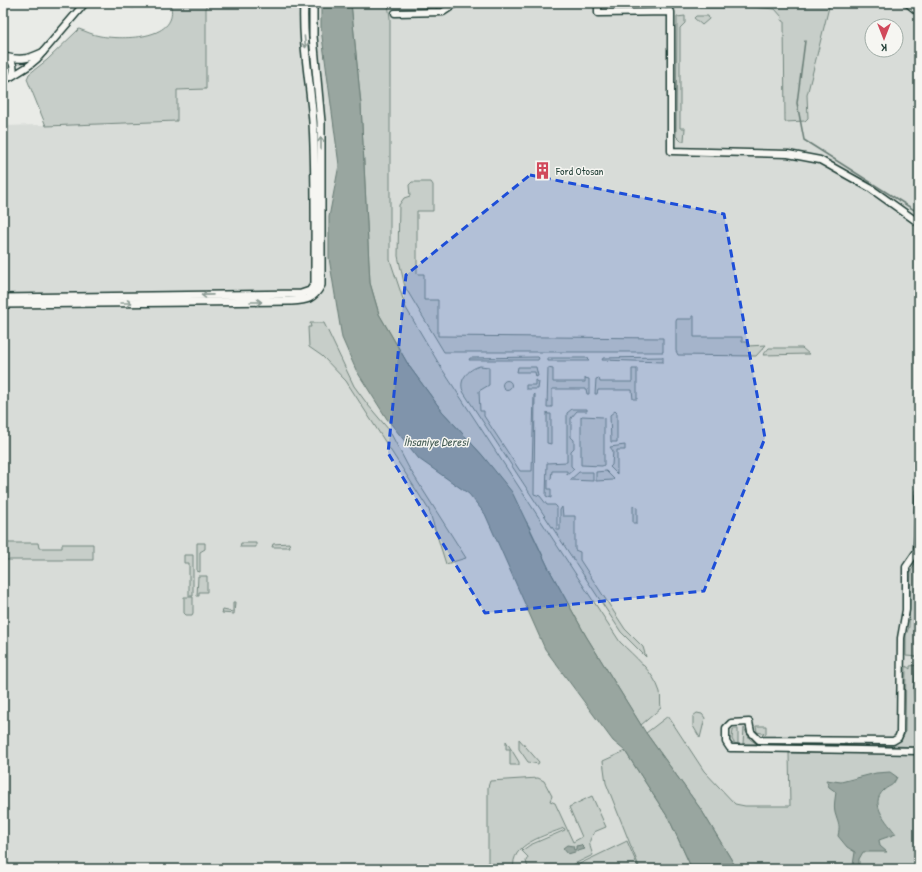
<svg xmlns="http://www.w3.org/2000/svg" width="922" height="872" viewBox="0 0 922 872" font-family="'Patrick Hand',sans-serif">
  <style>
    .built { fill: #d8dcd8; fill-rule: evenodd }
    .green { fill: #c7cec9; stroke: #73867e }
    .water { fill: #99a6a0; stroke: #687c75 }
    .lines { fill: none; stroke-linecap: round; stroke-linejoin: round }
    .stream { stroke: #687c75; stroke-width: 1.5 }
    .minor-casing { stroke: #1f3d34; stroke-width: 9 }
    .major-casing { stroke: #1f3d34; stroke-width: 10 }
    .minor { stroke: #f6f6f2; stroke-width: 6 }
    .major { stroke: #f6f6f2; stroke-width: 7 }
    .oneway { stroke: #8a9a93 }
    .marked { fill: #1d4ed8; fill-opacity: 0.2; stroke: #1d4ed8; stroke-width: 3; stroke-dasharray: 8 5; stroke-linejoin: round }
    .labels { text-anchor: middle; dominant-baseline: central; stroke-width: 3; stroke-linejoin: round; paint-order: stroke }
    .poi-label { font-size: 11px; fill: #1f3d34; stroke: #f6f6f2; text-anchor: start }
    .water-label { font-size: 12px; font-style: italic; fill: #445c54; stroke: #f6f6f2 }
  </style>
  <rect width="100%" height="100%" fill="#e9ebe7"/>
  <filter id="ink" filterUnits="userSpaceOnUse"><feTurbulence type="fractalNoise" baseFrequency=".025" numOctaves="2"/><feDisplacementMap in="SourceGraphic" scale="8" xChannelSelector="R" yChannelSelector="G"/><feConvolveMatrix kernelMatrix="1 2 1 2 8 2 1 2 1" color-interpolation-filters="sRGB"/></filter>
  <g filter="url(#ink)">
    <path class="built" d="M206,3h702l11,9v857h-916v-743l174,-5v-31l29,-2zM872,26h24v24h-24z"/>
    <g class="green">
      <path d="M116,3h29l-12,5z"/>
      <path d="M170,3h36v86l-29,1v31l-131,5 -19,-47 2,-5 18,-14 32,-31c6,2 14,6 21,7 23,4 82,4 70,-33z"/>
      <path d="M351,3h37l2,15v242l16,48 36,61 178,273c14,14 34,30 40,50 1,5 0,11 1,16l-20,17 -55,-89 -37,-67 -20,-43 -46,-70 -41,-45 -33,-45 -30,-52 -9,-31 -9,-178z"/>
      <path d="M695,3h33l-5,5h-24z"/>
      <path d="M736,3h94l-23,92 1,23 -3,3 -20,1 -1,-101 -3,-1 1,-3 -7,-8 -38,-3z"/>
      <path d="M679,4l-3,4 -59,1v-4z"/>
      <path d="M685,16v7l-5,5v100h5l-1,13h-3l-5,-5 1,-119z"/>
      <path d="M696,16h12l1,3 -7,6 -8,-7z"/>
      <path d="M412,182h19l2,3v26h-16v63h7v26h14v36l225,2v14h-219l-39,-65 -7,-31 1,-51 5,-7 6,-2 -1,-11z"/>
      <path d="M692,316h2v21h48v5h5l1,4 18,-1 -10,11 -78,-1 -2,-4v-30l1,-2h15z"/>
      <path d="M310,323h14l30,63 14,19 21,25 20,38 57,90 -20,6 -17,-54 -83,-129 -24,-25 -13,-9 -1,-20h3z"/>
      <path d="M769,348h33l7,6 -46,1z"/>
      <path d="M538,357l1,1 -1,2h-69l1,-2z"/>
      <path d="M663,357v5l-61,-2 1,-2z"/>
      <path d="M548,358h40l1,3h-41z"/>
      <path d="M480,366l9,1v18l-10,6 1,20h4v5l36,55h12l2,-76 1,-1 -1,100 6,2 7,9h8l2,2v23h3v-20l2,-3 1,9h12v34l5,2v8l45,69 18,18 3,10 -25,-25 -157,-239c-7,-12 4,-24 16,-27z"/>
      <path d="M518,367h18l2,9 -2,1 -1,-5h-18z"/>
      <path d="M548,368l5,1v13h32v-4l4,1v15h-2l-1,-5h-34v18h-5z"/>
      <path d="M632,369h5v30h-4l-1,-9h-34l-1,4h-2l1,-15 3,-1 1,4h32z"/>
      <path d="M535,380l4,2 -1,7h-12v-4h9z"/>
      <circle cx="507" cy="385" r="4.5"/>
      <path d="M572,409h15v2h-10l-6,7v19l3,3v8l-3,3v15l3,3 -7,6v-4h-15l-1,8 -3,1v9h3v9l-5,-2 1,-33 20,-1v-49z"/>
      <path d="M615,411l2,2v29h-6l-1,-27z"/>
      <path d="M547,412l1,2h3v30l-4,-1z"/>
      <path d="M582,416l21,1 1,1v47l-2,1 -21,-1v-48z"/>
      <path d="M625,445v5h-8v24l-7,-7 2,-2 1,-14 -3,-4z"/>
      <path d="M606,471l8,8 -1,1 -17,1v-9z"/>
      <path d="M579,472h14v9l-23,-1z"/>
      <path d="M633,506l4,1v16h-4z"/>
      <path d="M3,543h35l1,5h23v-4h31v16h-90z"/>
      <path d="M197,543h8v6l-5,3v20l-3,-1z"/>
      <path d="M241,543h15v4h-16z"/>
      <path d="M289,543l1,4h-18l1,-3z"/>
      <path d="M184,555h9v41h-4v-33h-5z"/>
      <path d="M919,556v101l-13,-1v-21l3,-8 2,-56z"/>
      <path d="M198,576h9v16h-8v4h-2z"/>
      <path d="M184,597h9v16l-1,2h-6l-2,-2z"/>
      <path d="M233,602h2l-1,12 -12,-1 1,-3 10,2z"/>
      <path d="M919,665v82l-48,-2c12,-7 25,8 34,-12l1,-67 4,3v-3z"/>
      <path d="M697,713l5,1 3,4 -5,20 -7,-12v-10z"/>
      <path d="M668,716l36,55 31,33 10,2h45l-1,-53 130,1v115h-182l-35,-58 -56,-78z"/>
      <path d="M756,726h10v8l-9,-2z"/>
      <path d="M744,728l6,11 7,5h-14z"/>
      <path d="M733,729h5v15l-4,-1 -2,-4z"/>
      <path d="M519,739l20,23 -1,2 -10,-2 -9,-13z"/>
      <path d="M506,741l13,21v3h-9v-16h-4z"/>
      <path d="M625,751l44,68 23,50h-52l-34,-86 -3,-22z"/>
      <path d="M538,778l6,3 8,15 -2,5 5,2 18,39 9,-5 -13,-30 23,-11 14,31 -12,5v2c-7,6 -4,13 -1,21l-29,14 -36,-1 -2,-7 2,-4 -6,-6 1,-1 7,-5 35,-15 -1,-2c-17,7 -55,16 -50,41h-26v-82l2,-6z"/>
      <path d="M627,841l12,28h-70l54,-26z"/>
    </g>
    <g class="water">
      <path d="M321,3h30l10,102 9,178 9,31 30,52 33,45 41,45 29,36 37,77 37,67 60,97 56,78 35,58h-45l-23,-50 -44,-68 -12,-10 -68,-92 -60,-135 -16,-20 -50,-35 -32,-40 -31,-49 -14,-32 -13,-80v-41l10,-52 -18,-136z"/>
      <path d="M890,772l7,5c-5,11 -6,7 -13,13 -16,14 4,33 12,44l-17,6 1,6 7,6h-24l-4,7v7l-3,1 -3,-2 2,-13 -8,-5 -9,-11c2,-11 1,-10 -2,-20 -3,-8 -1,-16 0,-24l-7,-5 -3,-7 15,2 35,-9z"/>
      <path d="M567,845l6,1 1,4 2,-1v-3l5,-1 4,4 -17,5 -5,-6z"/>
    </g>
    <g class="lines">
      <g class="stream">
        <path d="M805,41l-8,62 7,37 115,73"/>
        <path d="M918,749l-4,-60 5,-55"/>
        <path d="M918,753l1,13"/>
      </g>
      <defs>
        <g id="minor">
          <path d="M598,3v10l73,-1v139l117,3 32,6 50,28 49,35"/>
          <path d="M395,13l48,-1 9,-6v-3"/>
          <path d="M43,52l42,-49"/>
          <path d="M3,56c9,3 13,10 9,20l-9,5"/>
          <path d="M7,57c15,4 23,1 36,-5 -8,11 -19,17 -31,24"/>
          <path d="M919,492l-2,59 -11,16v43l-5,28 -1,95 -2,5 -5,3 -134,-1 -8,-8 -2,-10 -18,1 -5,5v14l4,6h4l185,3"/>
        </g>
        <g id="major">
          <path d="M908,3l11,9"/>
          <path d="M3,298l298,-4 9,-3 5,-7c0,-54 1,-108 -2,-162 -3,-40 -11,-79 -9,-119"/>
          <path d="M3,304l287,-3c16,-1 23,-1 31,-16v-163l-8,-86v-33"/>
        </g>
      </defs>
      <use href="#minor" class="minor-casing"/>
      <use href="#major" class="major-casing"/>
      <use href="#minor" class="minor"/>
      <use href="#major" class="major"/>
    </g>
    <defs><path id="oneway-shaft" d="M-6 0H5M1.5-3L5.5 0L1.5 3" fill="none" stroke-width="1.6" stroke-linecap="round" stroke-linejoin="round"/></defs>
    <g class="oneway">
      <use href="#oneway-shaft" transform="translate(305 42) rotate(84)"/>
      <use href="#oneway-shaft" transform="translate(321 143) rotate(-90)"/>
      <use href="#oneway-shaft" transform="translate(207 295) rotate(179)"/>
      <use href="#oneway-shaft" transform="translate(256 302)"/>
      <use href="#oneway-shaft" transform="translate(126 303)"/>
    </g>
  </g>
  <path class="marked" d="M530,175l194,39 41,224 -61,153 -219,22 -97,-160 18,-178z"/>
  <defs>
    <symbol id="building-bare" viewBox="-9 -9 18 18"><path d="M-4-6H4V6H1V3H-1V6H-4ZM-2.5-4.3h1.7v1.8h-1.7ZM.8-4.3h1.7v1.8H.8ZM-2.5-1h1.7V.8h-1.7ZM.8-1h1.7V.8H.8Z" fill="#d1495b" stroke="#f6f6f2" stroke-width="2.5" paint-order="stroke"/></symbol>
  </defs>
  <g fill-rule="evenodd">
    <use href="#building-bare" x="530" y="158" width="25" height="25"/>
  </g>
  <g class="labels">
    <g class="poi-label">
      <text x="556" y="171">Ford Otosan</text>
    </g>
    <g class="water-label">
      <text x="436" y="441">İhsaniye Deresi</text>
    </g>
  </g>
  <rect width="922" height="872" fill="none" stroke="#f6f6f2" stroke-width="16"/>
  <rect x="8" y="8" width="906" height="856" fill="none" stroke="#1f3d34" stroke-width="1.5" filter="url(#ink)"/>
  <g transform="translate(884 38) rotate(180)"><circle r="19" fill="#f6f6f2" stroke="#a0aca6"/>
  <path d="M0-3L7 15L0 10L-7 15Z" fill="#d1495b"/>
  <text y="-6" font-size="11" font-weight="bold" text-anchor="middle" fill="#1f3d34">K</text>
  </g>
</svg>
